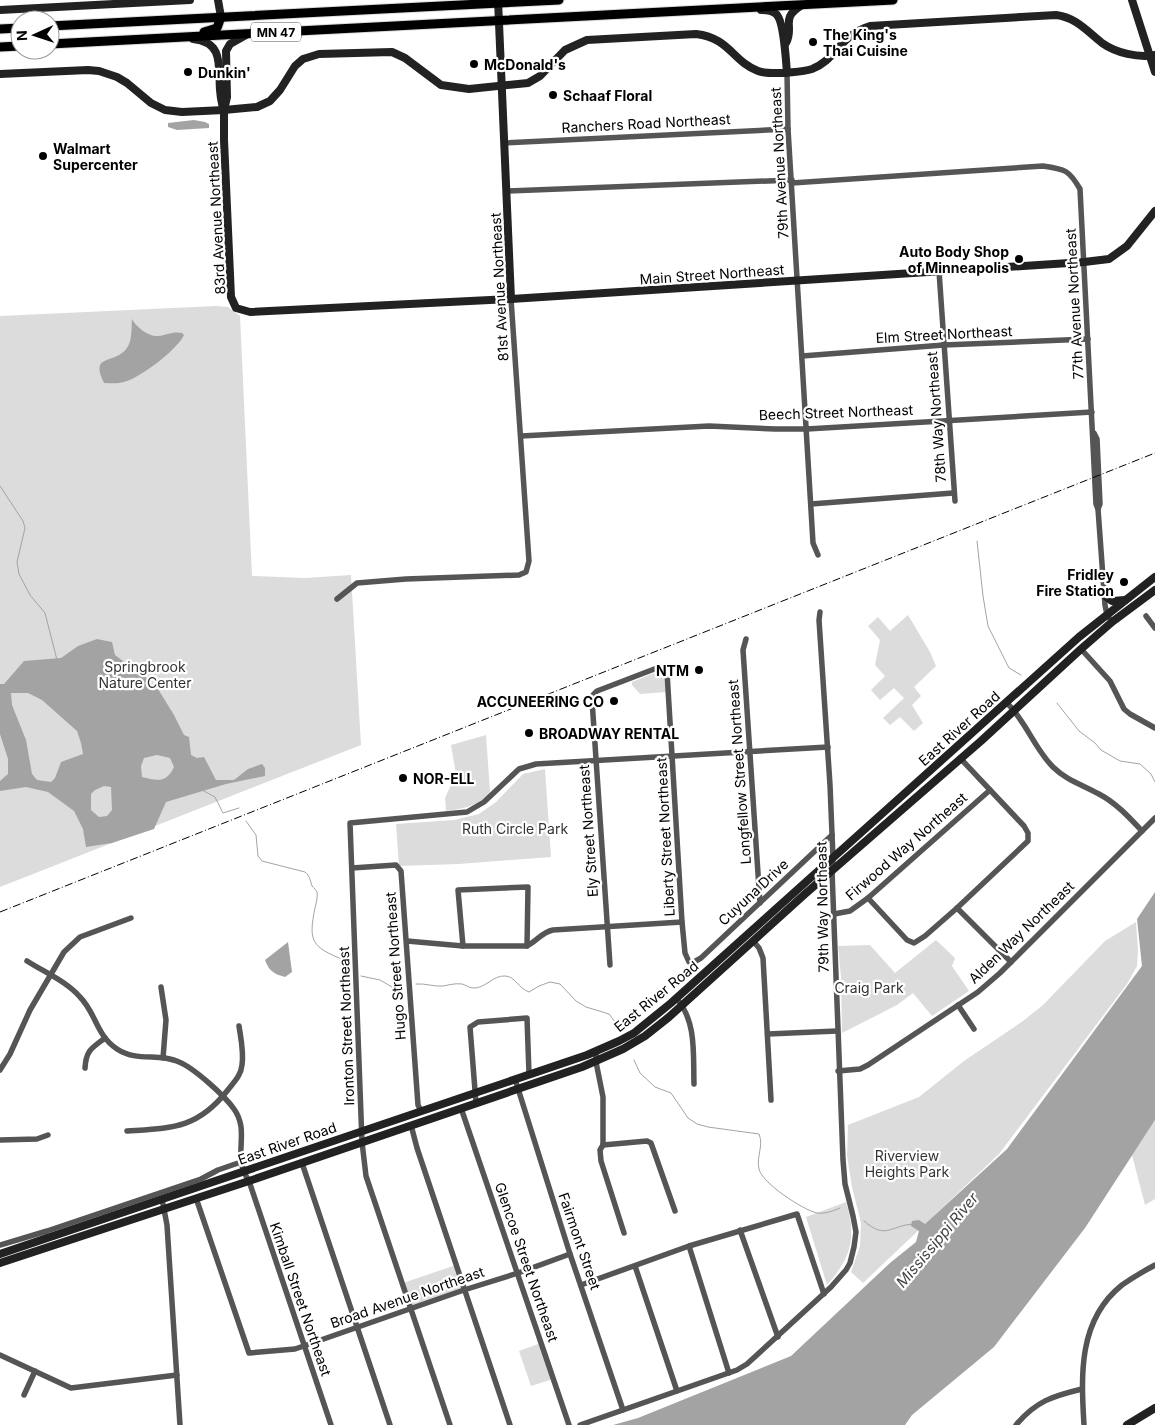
<svg xmlns="http://www.w3.org/2000/svg" width="1155" height="1425" viewBox="0 0 1155 1425" font-family="Inter,sans-serif">
  <style>
    .green { fill: #dcdcdc }
    .water { fill: #a3a3a3; fill-rule: evenodd }
    .lines { fill: none; stroke-linecap: round; stroke-linejoin: round }
    .stream { stroke: #a3a3a3; stroke-width: 1 }
    .primary-casing { stroke: #dbdbdb; stroke-width: 11 }
    .street { stroke: #555; stroke-width: 5.5 }
    .secondary { stroke: #222; stroke-width: 8 }
    .primary { stroke: #000; stroke-width: 9 }
    .rail { stroke: #000; stroke-width: 1; stroke-dasharray: 8 2.5 1 2.5; stroke-linecap: butt }
    .poi-dot { fill: #000; stroke: #fff; stroke-width: 2 }
    .labels { text-anchor: middle; dominant-baseline: central; stroke-width: 4.5; stroke-linejoin: round; paint-order: stroke }
    .shield { fill: #fff; stroke: #4c4c4c; stroke-width: 1 }
    .shield-label { font-size: 12px; font-weight: bold; fill: #000 }
    .poi-label { font-size: 14px; font-weight: bold; fill: #000; stroke: #fff; text-anchor: start }
    .street-label { font-size: 14px; fill: #000; stroke: #fff }
    .park-label { font-size: 14px; fill: #333; stroke: #fff }
    .water-label { font-size: 15px; font-style: italic; fill: #444; stroke: #fff }
  </style>
  <rect width="100%" height="100%" fill="#fff"/>
  <g class="green">
    <path d="M216,306l12,1 12,9 12,260 53,2 46,-3 10,170 -361,142v-571z"/>
    <path d="M908,615l22,37 6,14 -22,21 7,9 -9,9 11,18 -9,8 -14,-14 -10,8 -7,-7 21,-20 -10,-10 -14,12 -9,-10 14,-14 -10,-11 5,-25 -12,-14 10,-9 12,14z"/>
    <path d="M659,671l5,3 2,18 -26,2 -8,-9v-3z"/>
    <path d="M486,735l4,57c-11,14 -28,17 -44,19l-1,-13 11,-24 -5,-29z"/>
    <path d="M545,769l6,88 -92,7 -60,2 -3,-42 58,-4 25,-6 17,-12 27,-28z"/>
    <path d="M1136,922l2,28 -1,16 -10,18 -128,170 -136,129 -12,-11 9,-26 1,-23 -9,-36 -5,-31 1,-31 71,-28 45,-36 59,-40 20,-16 62,-64z"/>
    <path d="M936,940l19,18 -3,8 17,25 -37,25 -19,-23 -16,12 -55,28 -1,-56 -3,-31 32,-1 25,28z"/>
    <path d="M1155,1120v79l-10,6 -13,-50z"/>
    <path d="M846,1202c11,35 5,56 -19,83l-21,-68z"/>
    <path d="M456,1265l8,25 -53,19 -8,-26z"/>
    <path d="M541,1343l12,36 -22,7 -12,-35z"/>
  </g>
  <g class="water">
    <path d="M194,120l11,2 4,2v4l-32,2 -9,-3v-4z"/>
    <path d="M132,319c4,8 17,18 26,17 9,-1 15,-5 24,-3l2,2c-7,15 -44,43 -60,47 -7,2 -14,1 -20,1 -13,-27 5,-20 18,-30 11,-8 9,-22 10,-34z"/>
    <path d="M97,639l15,3 3,13 12,9 15,7 7,11 9,7 16,26 10,20 5,2 2,18 6,3 7,-1 12,23h18l14,-11 14,-5 3,4v8l-39,8 -60,18 -12,27 -42,14 -26,4 -3,-18 -9,-18 -26,-19 -22,-5 -26,4v-10l8,-7v-15l-8,-25v-50h4l20,-23 37,-3 17,-12zM11,693h17l14,7 35,31 4,12 2,11 -22,8 -6,16 -4,4 -14,-2 -5,-6 -6,-34 -14,-35zM157,755l13,3 4,9c-7,16 -17,14 -32,10l-1,-11 3,-8zM104,786l7,1 1,23 -5,6 -8,1 -8,-7v-16l4,-4z"/>
    <path d="M1155,892v228l-70,108 -91,119 -82,68 -7,10h-292l25,-7 153,-62 99,-93 26,-21 3,-11 -8,-5 1,-5 7,-1 6,4 82,-75 135,-183 -5,-47z"/>
    <path d="M288,942l4,30 -7,5c-11,-3 -16,-6 -20,-17z"/>
  </g>
  <g class="lines">
    <g class="stream">
      <path d="M0,486l23,35 2,7 -8,34 2,12 11,21 15,18 12,47"/>
      <path d="M977,541l6,55 5,30 21,42 12,7"/>
      <path d="M1057,703l22,28 16,12 6,7 19,11 20,3 11,10 4,8"/>
      <path d="M202,790l13,7 8,16 16,-5"/>
      <path d="M246,821l10,14 2,21 4,5 43,11c5,4 5,8 7,14 2,2 4,4 5,6 1,5 -1,11 -2,16 -7,34 -3,39 29,52l5,12"/>
      <path d="M361,976l19,4 12,7 10,1"/>
      <path d="M416,984c9,-1 18,3 27,2 6,-1 12,-3 19,-2 4,1 7,4 11,4 12,1 20,-13 32,-12 10,0 13,12 24,16l10,-6 11,-4 10,2 16,17 10,6 23,7 10,13"/>
      <path d="M634,1060l6,13 15,14 16,6 17,25 9,6 11,3 51,7c5,12 -3,22 0,35 3,14 44,41 58,44 9,1 16,-2 23,-5"/>
      <path d="M864,1221c22,19 25,5 49,3"/>
    </g>
    <defs>
      <g id="primary">
        <path d="M50,26l509,-26"/>
        <path d="M0,29l20,-1"/>
        <path d="M204,32l13,-4 4,-11"/>
        <path d="M50,44l843,-44"/>
        <path d="M0,47l20,-1"/>
      </g>
    </defs>
    <use href="#primary" class="primary-casing"/>
    <g class="street">
      <path d="M787,73l1,56 25,414 5,12"/>
      <path d="M505,143l283,-14"/>
      <path d="M792,183l251,-17c22,3 26,4 37,23l16,315 2,5 7,96 2,10 5,7"/>
      <path d="M507,191l285,-11"/>
      <path d="M939,271l16,230"/>
      <path d="M802,356l142,-11 144,-6"/>
      <path d="M1094,433l3,6 3,65 -2,5"/>
      <path d="M521,436l188,-10 66,3h32l285,-17"/>
      <path d="M811,504l142,-11"/>
      <path d="M337,599l20,-16 49,-4 113,-4 7,-3 3,-11 -18,-262"/>
      <path d="M1146,616l9,12"/>
      <path d="M746,639l-3,11 17,253"/>
      <path d="M1081,649l29,32 14,28 6,5 25,14"/>
      <path d="M1006,702c20,19 28,46 47,65 13,13 30,18 46,27 17,9 30,23 43,37"/>
      <path d="M352,868l44,-3 5,6 17,234 3,6"/>
      <path d="M868,898l39,42 7,3 11,-7 32,-28 71,-67v-8l-4,-7 -64,-68"/>
      <path d="M957,908l54,54"/>
      <path d="M834,914l16,-3 18,-13 122,-108"/>
      <path d="M407,941l56,5h64c10,-5 15,-14 26,-16l129,-8"/>
      <path d="M754,942l5,6 4,10 8,142"/>
      <path d="M463,946l-5,-56 70,-3 -1,59"/>
      <path d="M27,961c17,11 39,20 53,36 16,16 16,38 37,52 15,10 31,7 48,9 5,1 10,2 14,4 15,6 46,34 55,47 17,24 -3,46 15,72l82,244"/>
      <path d="M610,965l-18,-265 1,-5 4,-4 60,-23 8,1 2,3 15,250 3,31 4,9h5l7,-4 131,-123"/>
      <path d="M161,987l5,33 -3,38"/>
      <path d="M676,998c21,23 17,57 18,86"/>
      <path d="M958,1005l16,24"/>
      <path d="M768,1034l69,-3"/>
      <path d="M596,1052v10l7,35v48l-3,5 1,11 23,72"/>
      <path d="M85,1068c1,-18 7,-20 20,-30"/>
      <path d="M0,1070l10,-16 20,-44 34,-58 16,-15 51,-19"/>
      <path d="M838,1071l22,-2 8,-4 110,-73 22,-19 155,-155"/>
      <path d="M515,1079l55,175 53,156"/>
      <path d="M476,1103l-6,-76 8,-5 49,-4 2,56"/>
      <path d="M461,1108l108,317"/>
      <path d="M411,1125l6,23 93,277"/>
      <path d="M127,1131c44,-3 70,-2 100,-40 6,-8 14,-15 15,-26 2,-12 -1,-26 -3,-39"/>
      <path d="M0,1140l37,-1 11,-4"/>
      <path d="M603,1145l44,-4 4,2 24,68"/>
      <path d="M302,1163l88,262"/>
      <path d="M196,1198l53,155 46,-4 169,-59 54,-17 52,-19"/>
      <path d="M162,1199l5,26 13,200"/>
      <path d="M740,1230l38,107"/>
      <path d="M0,1245l47,-14 154,-52 17,-9 23,-8"/>
      <path d="M689,1246l40,127"/>
      <path d="M635,1266l42,125"/>
      <path d="M581,1285l108,-39 108,-32 27,80"/>
      <path d="M0,1355l71,33 106,-13"/>
      <path d="M24,1395l11,-24"/>
      <path d="M450,1425l-84,-249 -4,-34 -12,-319 117,-11 17,-10 35,-33 17,-5 292,-17"/>
      <path d="M580,1425l157,-55 10,-6 84,-77 15,-17 4,-7 4,-16 2,-15 -3,-16 -8,-32 -2,-24 -11,-289 1,-13 -3,-73 -11,-165 1,-8"/>
      <path d="M1016,1425c20,-24 37,-29 66,-36"/>
      <path d="M1084,1425c-3,-50 -6,-105 38,-140 10,-7 22,-14 33,-20"/>
    </g>
    <g class="secondary">
      <path d="M218,0l3,17"/>
      <path d="M498,0l13,299"/>
      <path d="M1132,0l23,72"/>
      <path d="M0,10l190,-10"/>
      <path d="M761,10c5,0 11,0 15,4 8,6 10,48 11,59"/>
      <path d="M246,35l-16,9 -4,7 1,46 -3,13v30l7,157 5,11 14,4 261,-13 573,-37 25,-3 18,-13 28,-35"/>
      <path d="M193,39c40,4 19,43 31,71"/>
      <path d="M786,43c9,-17 -7,-24 16,-38"/>
      <path d="M0,74l88,-4 11,1 18,6 10,6 24,20 14,7 17,2 42,-2 33,-3 13,-6 10,-11 15,-24 8,-7 16,-5 73,-2 13,6 36,27 28,4 59,-6 12,-7 25,-26 22,-10 109,-6c34,4 36,27 62,37 8,3 18,2 27,2 8,-1 18,-1 27,-4 24,-9 28,-34 58,-43l186,-11c19,2 31,16 46,28 14,10 36,15 53,12"/>
      <path d="M1104,595l8,6 13,-1"/>
      <path d="M0,1254l587,-199 32,-14 15,-8 37,-30 408,-366 76,-60"/>
      <path d="M0,1263l249,-82 333,-114 41,-18 22,-13 24,-19 136,-123 176,-153 100,-92 31,-27 43,-32"/>
      <path d="M1127,1425l28,-17"/>
    </g>
    <use href="#primary" class="primary"/>
    <path class="rail" d="M0,912l1155,-459"/>
  </g>
  <g class="poi-dot">
    <circle cx="813" cy="42" r="5"/>
    <circle cx="474" cy="64" r="5"/>
    <circle cx="188" cy="72" r="5"/>
    <circle cx="553" cy="95" r="5"/>
    <circle cx="43" cy="156" r="5"/>
    <circle cx="1019" cy="259" r="5"/>
    <circle cx="1124" cy="582" r="5"/>
    <circle cx="699" cy="670" r="5"/>
    <circle cx="614" cy="701" r="5"/>
    <circle cx="529" cy="733" r="5"/>
    <circle cx="403" cy="778" r="5"/>
  </g>
  <g class="labels">
    <rect class="shield" x="251" y="22.5" width="50" height="19" rx="4"/>
    <g class="shield-label">
      <text x="276" y="32">MN 47</text>
    </g>
    <g class="poi-label">
      <text x="823" y="34">The King's<tspan x="823" dy="16">Thai Cuisine</tspan></text>
      <text x="484" y="64">McDonald's</text>
      <text x="198" y="72">Dunkin'</text>
      <text x="563" y="95">Schaaf Floral</text>
      <text x="53" y="148">Walmart<tspan x="53" dy="16">Supercenter</tspan></text>
      <text x="1009" y="251" text-anchor="end">Auto Body Shop<tspan x="1009" dy="16">of Minneapolis</tspan></text>
      <text x="1114" y="574" text-anchor="end">Fridley<tspan x="1114" dy="16">Fire Station</tspan></text>
      <text x="689" y="670" text-anchor="end">NTM</text>
      <text x="604" y="701" text-anchor="end">ACCUNEERING CO</text>
      <text x="539" y="733">BROADWAY RENTAL</text>
      <text x="413" y="778">NOR-ELL</text>
    </g>
    <g class="street-label">
      <text transform="translate(646 123) rotate(-3)">Ranchers Road Northeast</text>
      <text transform="translate(779 163) rotate(-93)">79th Avenue Northeast</text>
      <text transform="translate(216 218) rotate(-93)">83rd Avenue Northeast</text>
      <text transform="translate(712 274) rotate(-4)">Main Street Northeast</text>
      <text transform="translate(499 287) rotate(-93)">81st Avenue Northeast</text>
      <text transform="translate(1074 304) rotate(-93)">77th Avenue Northeast</text>
      <text transform="translate(944 334) rotate(-3)">Elm Street Northeast</text>
      <text transform="translate(836 412) rotate(-2)">Beech Street Northeast</text>
      <text transform="translate(936 417) rotate(-94)">78th Way Northeast</text>
      <text transform="translate(959 728) rotate(-42)">East River Road</text>
      <text transform="translate(739 772) rotate(-94)">Longfellow Street Northeast</text>
      <text transform="translate(588 831) rotate(-94)">Ely Street Northeast</text>
      <text transform="translate(665 837) rotate(-93)">Liberty Street Northeast</text>
      <text transform="translate(906 846) rotate(-41)">Firwood Way Northeast</text>
      <text transform="translate(753 892) rotate(-43)">Cuyuna Drive</text>
      <text transform="translate(822 907) rotate(-91)">79th Way Northeast</text>
      <text transform="translate(1021 932) rotate(-44)">Alden Way Northeast</text>
      <text transform="translate(395 966) rotate(-94)">Hugo Street Northeast</text>
      <text transform="translate(656 996) rotate(-39)">East River Road</text>
      <text transform="translate(346 1026) rotate(-92)">Ironton Street Northeast</text>
      <text transform="translate(287 1143) rotate(-19)">East River Road</text>
      <text transform="translate(580 1241) rotate(71)">Fairmont Street</text>
      <text transform="translate(527 1262) rotate(71)">Glencoe Street Northeast</text>
      <text transform="translate(407 1297) rotate(-19)">Broad Avenue Northeast</text>
      <text transform="translate(301 1299) rotate(71)">Kimball Street Northeast</text>
    </g>
    <g class="park-label">
      <text x="145" y="666">Springbrook<tspan x="145" dy="16">Nature Center</tspan></text>
      <text x="515" y="828">Ruth Circle Park</text>
      <text x="869" y="987">Craig Park</text>
      <text x="907" y="1155">Riverview<tspan x="907" dy="16">Heights Park</tspan></text>
    </g>
    <g class="water-label">
      <text transform="translate(937 1240) rotate(-50)">Mississippi River</text>
    </g>
  </g>
  <g transform="translate(35 35) rotate(267)"><circle r="24" fill="#ffffff" stroke="#999999"/>
  <path d="M0-4L9 19L0 12L-9 19Z" fill="#000000"/>
  <text y="-8" font-size="14" font-weight="bold" text-anchor="middle" fill="#000000">N</text>
  </g>
</svg>
